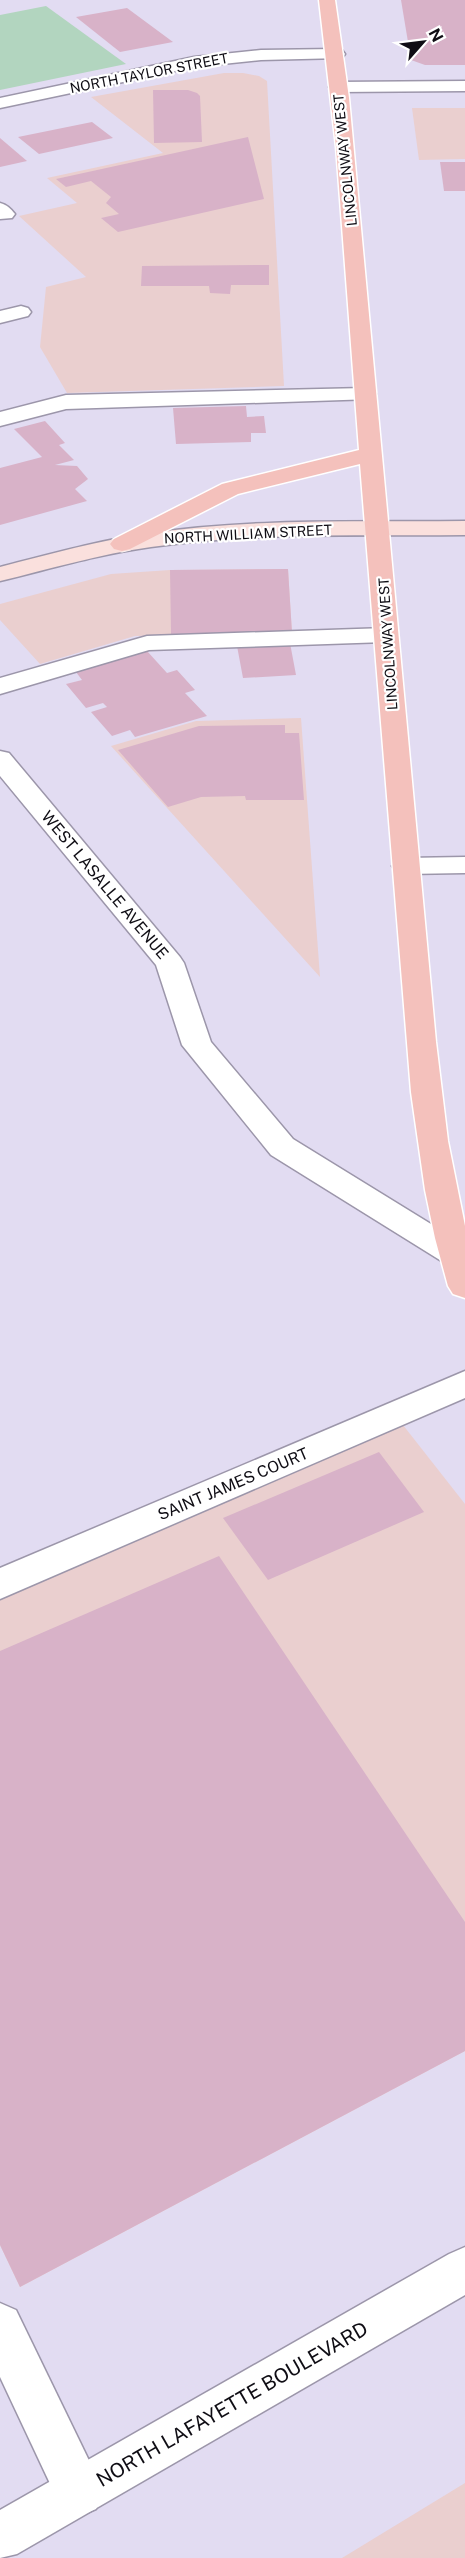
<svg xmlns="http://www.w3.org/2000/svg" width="465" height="2558" viewBox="0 0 465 2558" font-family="'Public Sans',sans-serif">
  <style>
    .commercial { fill: #eacfcf }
    .green { fill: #b2d5bf }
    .building { fill: #d8b2c8 }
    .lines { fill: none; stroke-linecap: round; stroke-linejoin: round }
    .service-casing { stroke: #9c96aa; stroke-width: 3 }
    .minor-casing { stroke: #9c96aa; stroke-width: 3 }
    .tertiary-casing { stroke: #9c96aa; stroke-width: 3 }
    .secondary-casing { stroke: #9c96aa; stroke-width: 3 }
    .primary-casing { stroke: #fff; stroke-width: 3 }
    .service { fill: #fff; fill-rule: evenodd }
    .minor { fill: #fff; fill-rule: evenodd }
    .tertiary { fill: #fff; fill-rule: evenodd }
    .secondary { fill: #fae0dd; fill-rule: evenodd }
    .primary { fill: #f4c1bc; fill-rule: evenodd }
    .labels { text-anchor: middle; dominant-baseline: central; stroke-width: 4.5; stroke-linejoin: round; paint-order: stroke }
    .far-street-label { font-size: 14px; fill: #0f0d14; stroke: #fff }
    .street-label { font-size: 16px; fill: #0f0d14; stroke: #fff }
    .near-street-label { font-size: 20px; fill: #0f0d14; stroke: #fff }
  </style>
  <rect width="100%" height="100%" fill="#e2dcf2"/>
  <g class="commercial">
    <path d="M224,73h19l16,3 8,5 17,305 -217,7 -27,-46 6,-60 40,-10 -67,-61 58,-13 -30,-25 116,-25 -72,-56z"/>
    <path d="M412,108h53v51l-46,1z"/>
    <path d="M288,569l4,64 -157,3 -95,28 -40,-44v-16l111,-30 59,-4z"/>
    <path d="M301,718l19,259 -209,-231 85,-25z"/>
    <path d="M403,1425l62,79v547l-445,236 -20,-42v-647z"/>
    <path d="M465,2483v75h-123z"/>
  </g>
  <path class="green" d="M46,6l80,58 -126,26v-75z"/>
  <g class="building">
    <path d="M401,0h64v65h-40l-14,-5z"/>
    <path d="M127,8l46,34 -53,10 -44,-35z"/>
    <path d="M153,90h35l9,3 3,3 2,46 -48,1z"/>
    <path d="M92,122l21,16 -74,16 -21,-17z"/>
    <path d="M248,137l16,62 -146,33 -17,-14 18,-4 -13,-11 5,-6 -20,-16 -25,6 -10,-8z"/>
    <path d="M0,138l27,23 -27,6z"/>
    <path d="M440,162h25v29h-21z"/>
    <path d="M269,265v20h-38l-1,9 -20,-1 -1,-7h-68l1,-20z"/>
    <path d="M246,406l1,11 17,-1 2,17h-15v9l-75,2 -3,-36z"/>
    <path d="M45,421l20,22 -6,2 15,15 -19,5 22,1 11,13 -13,10 12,12 -87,24v-57l42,-11 -28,-28z"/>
    <path d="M288,569l4,64 -121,1 -1,-64z"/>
    <path d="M290,643l6,32 -53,3 -6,-32z"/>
    <path d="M147,651l20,22 10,-3 18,20 -10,3 22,23 -72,21 -5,-7 -18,6 -21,-24 16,-5 -4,-4 -17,5 -20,-24 16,-4 -6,-8z"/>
    <path d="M285,725v8h14l5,67h-58l-1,-4 -44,1 -33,10 -50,-57 81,-24z"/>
    <path d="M379,1452l45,60 -156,68 -45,-62z"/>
    <path d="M219,1556l246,366v129l-445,236 -20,-42v-594z"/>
  </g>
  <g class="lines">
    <defs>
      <g id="service">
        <path d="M0,203c7,2 10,5 15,11l-3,4 -12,1z"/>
        <path d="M21,306l7,2 3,4 -3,4 -28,7v-12z"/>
        <path d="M365,388l8,1 3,5 -3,5 -307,10 -66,17v-14l66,-17z"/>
        <path d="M386,628l9,2 3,5 -3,5 -9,2 -237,8 -149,44v-16l147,-42z"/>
        <path d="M465,857v16l-59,1 -10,-2 -4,-6 4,-6 10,-2z"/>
        <path d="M465,1371v27l-465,201v-31z"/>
        <path d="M0,2303l16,7 80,165 7,17 -7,17 -17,7 -17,-7 -62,-132z"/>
      </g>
      <g id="minor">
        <path d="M336,49l6,1 3,4 -3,4 -81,2 -67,7 -194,41v-10l194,-41 67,-7z"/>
        <path d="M465,81v10l-127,1 -6,-1 -3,-4 3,-4 6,-1z"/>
      </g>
      <g id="tertiary">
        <path d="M0,751l9,2 171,204 4,6 27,79 82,97 172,106v18l-10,3 -12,-4 -172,-107 -89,-110 -26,-80 -156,-189z"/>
        <path d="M465,2247v48l-448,259 -17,4v-48l449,-256z"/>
      </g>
      <path id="secondary" d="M465,521v14c-104,1 -210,-3 -314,12 -51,7 -101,22 -151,34v-14c50,-13 100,-27 151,-34 104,-15 210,-11 314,-12z"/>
      <path id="primary" d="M319,0h16l14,98 87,944 12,99 17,85v72l-12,-4 -5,-8 -13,-48 -10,-48 -14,-98 -51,-628 -122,30 -108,55 -8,2 -8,-2 -4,-5 4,-5 108,-55 137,-34 -23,-303z"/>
    </defs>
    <use href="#service" class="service-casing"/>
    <use href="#minor" class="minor-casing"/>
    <use href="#tertiary" class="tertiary-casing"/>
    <use href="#secondary" class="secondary-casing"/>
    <use href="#primary" class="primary-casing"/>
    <use href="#service" class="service"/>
    <use href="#minor" class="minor"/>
    <use href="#tertiary" class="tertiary"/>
    <use href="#secondary" class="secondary"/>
    <use href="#primary" class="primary"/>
  </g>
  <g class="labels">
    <g class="far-street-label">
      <text transform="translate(149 73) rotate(-11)">NORTH TAYLOR STREET</text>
      <text transform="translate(345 160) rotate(-96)">LINCOLNWAY WEST</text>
      <text transform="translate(248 534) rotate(-3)">NORTH WILLIAM STREET</text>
      <text transform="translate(388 644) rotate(-94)">LINCOLNWAY WEST</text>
    </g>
    <g class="street-label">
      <text transform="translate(105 885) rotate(50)">WEST LASALLE AVENUE</text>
      <text transform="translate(233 1484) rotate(-23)">SAINT JAMES COURT</text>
    </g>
    <g class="near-street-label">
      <text transform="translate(232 2404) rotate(-30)">NORTH LAFAYETTE BOULEVARD</text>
    </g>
  </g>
  <g transform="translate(423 42) rotate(62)" stroke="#ffffff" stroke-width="4.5" paint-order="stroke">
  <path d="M0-4.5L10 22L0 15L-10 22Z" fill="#0f0d14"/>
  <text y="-9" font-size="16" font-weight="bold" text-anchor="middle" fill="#0f0d14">N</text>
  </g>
</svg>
